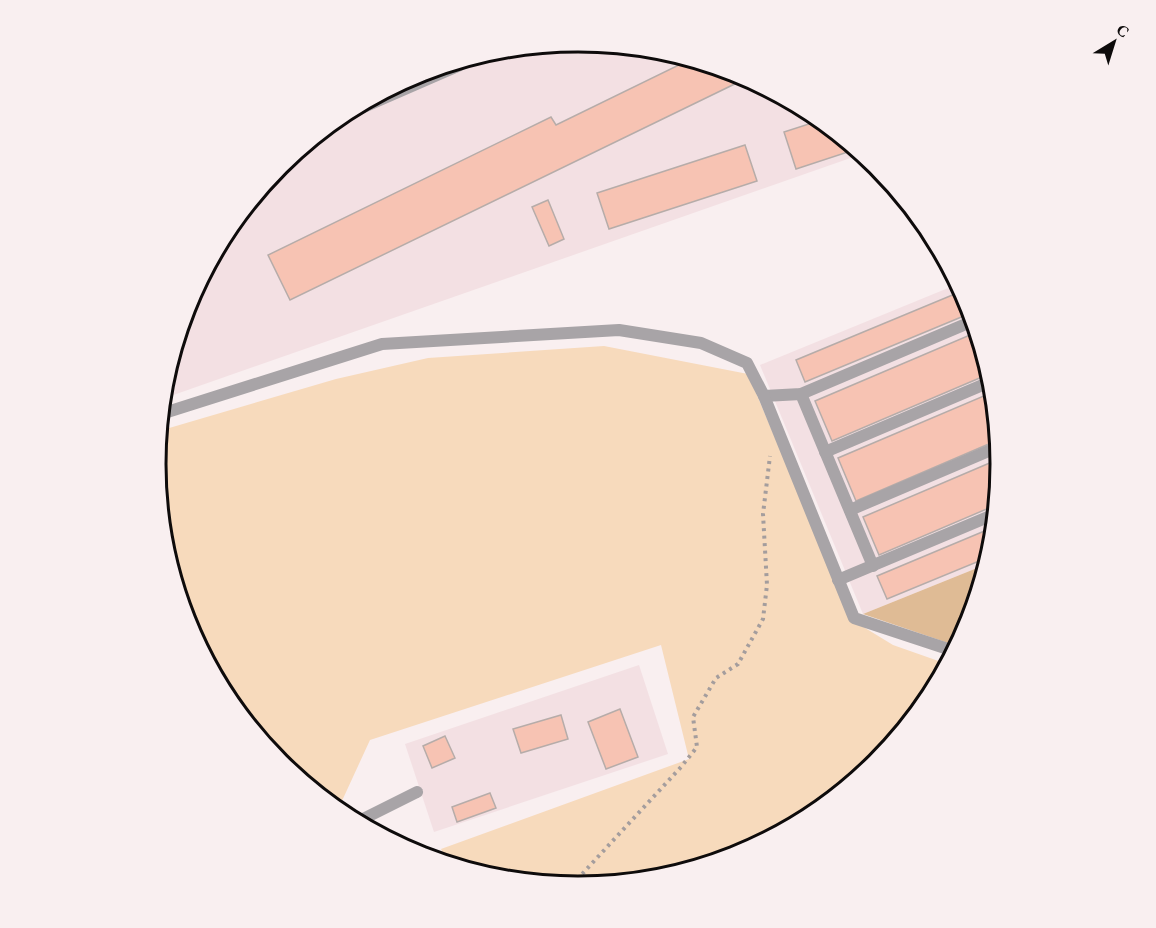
<svg xmlns="http://www.w3.org/2000/svg" width="1156" height="928" viewBox="0 0 1156 928" font-family="Spectral,serif">
  <style>
    .built { fill: #f3e0e3 }
    .green { fill: #f7dabc }
    .forest { fill: #dfbb95 }
    .building { fill: #f7c3b3; stroke: #b6aca9; stroke-width: 1.5 }
    .lines { fill: none; stroke-linecap: round; stroke-linejoin: round }
    .path { stroke: #a49d9d; stroke-width: 4; stroke-dasharray: 3 4.5; stroke-linecap: butt }
    .lane { stroke: #a8a4a7; stroke-width: 12 }
    .rim { fill: none; stroke: #0e0b0b; stroke-width: 3 }
  </style>
  <rect width="100%" height="100%" fill="#f9eff0"/>
  <g class="built">
    <path d="M578,42l83,8 79,24 73,39 49,41 -700,245 2,-18 24,-79 39,-73 53,-64 64,-52 73,-39 79,-24z"/>
    <path d="M958,284l10,19 24,79 8,82 -8,83 -5,17 -124,50 -103,-249z"/>
    <path d="M639,665l29,89 -234,78 -29,-88z"/>
  </g>
  <path class="green" d="M604,346l144,28 104,246 41,25 54,19 -18,35 -53,64 -64,52 -73,39 -79,24 -82,8 -83,-8 -47,-14 -7,-15 248,-90 -28,-114 -291,95 -29,63 -8,4 -54,-45 -52,-64 -39,-73 -24,-79 -8,-82 3,-33 177,-52 92,-21z"/>
  <path class="forest" d="M987,564l-19,62 -11,20 -94,-32z"/>
  <g class="building">
    <path d="M691,59l56,19 -457,222 -22,-45 283,-138 5,8z"/>
    <path d="M821,120l36,29 -61,20 -12,-37z"/>
    <path d="M745,145l12,36 -148,48 -12,-36z"/>
    <path d="M548,200l16,39 -15,7 -17,-39z"/>
    <path d="M962,291l9,22 -166,69 -9,-22z"/>
    <path d="M977,332l12,42 -157,67 -17,-40z"/>
    <path d="M993,392l5,48 -142,61 -18,-43z"/>
    <path d="M999,459l-3,46 -117,50 -16,-38z"/>
    <path d="M994,527l-5,30 -102,42 -10,-23z"/>
    <path d="M620,709l18,48 -32,12 -18,-47z"/>
    <path d="M561,715l7,24 -47,14 -8,-24z"/>
    <path d="M445,736l10,22 -23,10 -9,-22z"/>
    <path d="M490,793l6,15 -39,14 -5,-15z"/>
  </g>
  <g class="lines">
    <g class="path">
      <path d="M378,829l18,8 6,9"/>
      <path d="M572,885l109,-118 16,-20 -4,-30 23,-39 22,-14 25,-45 4,-34 -4,-71 7,-58"/>
    </g>
    <g class="lane">
      <path d="M336,119l124,-54 -2,-3"/>
      <path d="M229,236l21,-34"/>
      <path d="M801,394l72,172"/>
      <path d="M764,396l37,-2 172,-73"/>
      <path d="M161,414l221,-70 237,-14 82,13 46,20 17,33 90,222 100,33"/>
      <path d="M825,452l167,-71"/>
      <path d="M850,510l148,-63"/>
      <path d="M838,580l157,-66"/>
      <path d="M357,822l60,-30"/>
    </g>
  </g>
  <path d="M0 0H1156V928H0ZM166 464a412 412 0 1 1 824 0a412 412 0 1 1-824 0Z" fill="#f9eff0" fill-rule="evenodd"/>
  <path class="rim" d="M166 464a412 412 0 1 1 824 0a412 412 0 1 1-824 0Z"/>
  <g transform="translate(1114 42) rotate(38)" stroke="#f9eff0" stroke-width="4.5" paint-order="stroke">
  <path d="M0-4.5L10 22L0 15L-10 22Z" fill="#0e0b0b"/>
  <text y="-9" font-size="16" font-weight="bold" text-anchor="middle" fill="#0e0b0b">С</text>
  </g>
</svg>
